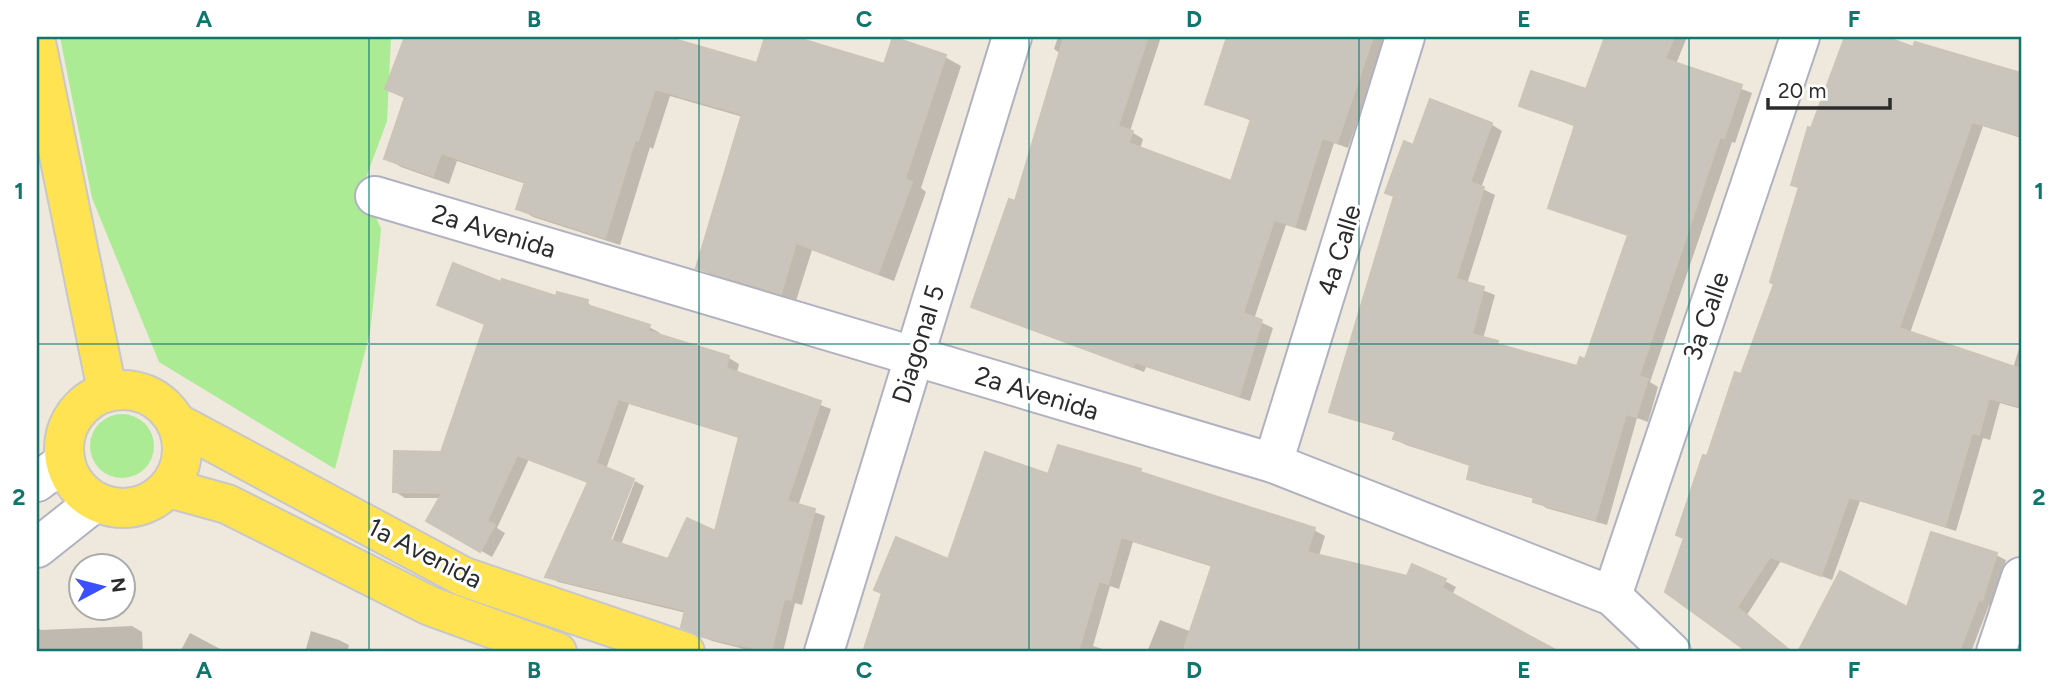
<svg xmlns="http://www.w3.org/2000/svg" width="2058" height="689" viewBox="0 0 2058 689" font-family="Figtree,sans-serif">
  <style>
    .green { fill: #abeb94 }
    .shadow { fill: #0003; fill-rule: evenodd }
    .building { fill: #cac5bc; stroke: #cbc5b6; stroke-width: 2; fill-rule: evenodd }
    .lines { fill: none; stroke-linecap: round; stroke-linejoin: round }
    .minor-casing { stroke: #b1b2c1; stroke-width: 42 }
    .major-casing { stroke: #c8c8c8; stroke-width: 42 }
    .minor { stroke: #fff; stroke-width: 38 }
    .major { stroke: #ffe352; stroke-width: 38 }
    .grid { fill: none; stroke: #0f766e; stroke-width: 2; stroke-opacity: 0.55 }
    .labels { text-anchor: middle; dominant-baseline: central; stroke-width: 6; stroke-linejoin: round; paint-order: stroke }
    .street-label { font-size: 26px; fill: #2c2c2c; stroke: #fff }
    .neatline { fill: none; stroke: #0f766e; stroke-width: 2.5 }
    .grid-label { font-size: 23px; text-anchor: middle; font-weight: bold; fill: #0f766e }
  </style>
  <rect width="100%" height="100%" fill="#efe8dd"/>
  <g class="green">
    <path d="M60,37h331l-4,84 -24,65 18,43 -4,41 -7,62 -35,137 -176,-107 -67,-164z"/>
    <circle cx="122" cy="446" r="32"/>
  </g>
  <g class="shadow">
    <path d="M407,37h254l97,28 9,-28h22l96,29 9,-26 51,17 16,9 -40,122 5,4 -32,89 -82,-31 -16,51 -83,-25 -15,-9 45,-150 -73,-21 -17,53 -3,-2 -30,98 -87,-28 -15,-9 8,-24 -69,-23 -8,23 -48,-17 -15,-9 20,-59 -19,-11z"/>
    <path d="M1058,37h103l-31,94 13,8 -3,10 92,34 20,-62 -45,-18 20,-66h159l-38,111 -14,-5 -28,88 -20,-6 -32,94 19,9 -23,73 -104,-34 -2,5 -171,-66 44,-102 44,-150 -7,-5z"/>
    <path d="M1607,37h80l-11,27 76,29 -17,50 -3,-1 -82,240 8,5 -10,35 -11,-4 -30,107 -61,-17 -11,-9 -55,-15 -11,-6 3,-12 -66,-21 -11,-6 2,-6 -55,-16 -11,-6 83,-264 77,-23 11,7 -21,57 14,7 -28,89 28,11 -12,44 26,10 70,19 7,-7 43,-125 -79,-29 26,-80 -55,-22 66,-14z"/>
    <path d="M1847,37h34l34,12 1,-4 105,30v63l-38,-12 -73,207 103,35 8,-26v67l-21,-6 -10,37 -7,-2 -27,93 -96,-30 -28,79 -51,-19 -34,54 46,37h-42l-84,-61 41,-133 68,-174 25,-95 -8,-5z"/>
    <path d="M502,284l85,18 10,9 52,16 11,6 -1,3 70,22 10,6 -2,9 94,36 -33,97 27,10 -23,89 -7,-2 -12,49h-27l-44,-11 -18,-8 -8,-20 -128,-31 -11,-6 42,-93 -60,-24 -32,69 8,5 -13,24 -63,-36 13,-23h-37l-11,-7 48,-38 44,-128 -47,-21zM629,404l112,34 -25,95 -47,28 -48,-16 23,-59 -9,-5 -26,68 -3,-1v-79z"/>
    <path d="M1140,471l12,7 162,52 11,6 -6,20 89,22 37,3 11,6 -4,8 103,57h-408l13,-32 32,12 21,-65 -80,-25 -14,47 -9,-3 -17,60 19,6h-247l19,-59 65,-32 100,-84z"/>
    <path d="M1996,555l10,5 -14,45h-3l-18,47h-147l-19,-10 103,-32z"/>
    <path d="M132,626l10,6 1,20h-106v-25l4,3z"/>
    <path d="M311,631l28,9 10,5 -1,5 4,2h-47z"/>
    <path d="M190,633l36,19h-46z"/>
  </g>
  <g class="building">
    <path d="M405,37h262l90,26 8,-26h30l89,27 9,-27 53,18 -41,124 7,3 -34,92 -82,-31 -15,51 -85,-26 46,-154 -87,-25 -17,52 -3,-1 -30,98 -89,-29 9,-27 -84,-29 -8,23 -49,-17 21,-62 -20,-8z"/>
    <path d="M1064,37h84l-30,89 15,5 -5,12 103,38 20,-62 -46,-15 22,-67h146l-36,106 -15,-5 -27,88 -21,-6 -31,93 19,7 -23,76 -104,-34 -2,5 -162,-60 38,-108 6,2z"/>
    <path d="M1605,37h69l-9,22 77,26 -18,53 -4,-1 -81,239 9,3 -12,38 -10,-3 -31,106 -62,-18 1,-5 -67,-18 3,-14 -77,-26 3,-8 -67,-19 65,-216 -9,-3 19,-52 9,4 17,-46 62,24 -22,59 14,5 -28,92 28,8 -12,47 26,7 -1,3 80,22 3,-9 5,2 43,-124 -80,-27 27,-83 -56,-19 12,-35 55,18z"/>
    <path d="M1845,37h41l27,10 2,-5 106,31v63l-49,-14 -73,206 122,41v38l-32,-9 -10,37 -7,-2 -27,93 -96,-29 -28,79 -51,-19 -33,50 52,43 -41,2 -83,-60 19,-54 -8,-3 27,-80 4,1 28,-84 6,2 33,-90 -4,-2 29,-95 -8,-2 17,-58 3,1z"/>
    <path d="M453,263l48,19 1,-3 54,17 1,-4 31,8 -1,5 63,20 -2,6 81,25 -3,12 95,33 -34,100 28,8 -24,91 -7,-1 -13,53 -72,-16 -18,-9 4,-17 -140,-33 43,-95 -71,-27 -30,66 8,4 -15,27 -54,-31 16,-28 -49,-1 1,-41 47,1 44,-128 -48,-19zM618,399l121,38 -24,94 -28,-13 -19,41 -58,-19 24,-61 -38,-16 -3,8z"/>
    <path d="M1058,445l83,24 -1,3 175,56 -8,24 100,24 5,-12 34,15 -4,9 117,64h-376l29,-87 -91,-28 -13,47 -9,-3 -21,71h-215l19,-59 -8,-3 22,-53 52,22 37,-107 63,22z"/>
    <path d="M1931,532l66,21 -15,48 -3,-1 -20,52h-161l42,-81 67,36z"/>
  </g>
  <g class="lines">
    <defs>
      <g id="minor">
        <path d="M375,196l898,267 339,133 59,56"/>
        <path d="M1273,463l132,-426"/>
        <path d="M37,482l28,-21"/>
        <path d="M37,548l58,-46"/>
        <path d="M1612,596l188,-559"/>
        <path d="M824,652l188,-615"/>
        <path d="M1996,652l25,-75"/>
      </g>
      <g id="major">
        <path d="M37,47l70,343"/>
        <circle cx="123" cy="449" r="59"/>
        <path d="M177,423l287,154 221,75"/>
        <path d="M169,488l58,16 203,102 127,46"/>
      </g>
    </defs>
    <use href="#minor" class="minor-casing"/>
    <use href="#major" class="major-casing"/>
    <use href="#minor" class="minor"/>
    <use href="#major" class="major"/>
  </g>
  <path class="grid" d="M369,37v615M699,37v615M1029,37v615M1359,37v615M1689,37v615M37,344h1984"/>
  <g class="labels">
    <g class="street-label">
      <text transform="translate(494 231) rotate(17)">2a Avenida</text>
      <text transform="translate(1339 250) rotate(-73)">4a Calle</text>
      <text transform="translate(1706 316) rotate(-71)">3a Calle</text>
      <text transform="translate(918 344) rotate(-73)">Diagonal 5</text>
      <text transform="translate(1037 393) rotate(17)">2a Avenida</text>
      <text transform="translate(425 553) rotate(27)">1a Avenida</text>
    </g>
  </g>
  <rect width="2058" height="689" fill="none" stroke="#ffffff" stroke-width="77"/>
  <g transform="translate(102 587) rotate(83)"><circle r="33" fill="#ffffff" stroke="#ababab" stroke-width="2"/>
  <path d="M0-5L12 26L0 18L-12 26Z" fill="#3a50ff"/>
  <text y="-10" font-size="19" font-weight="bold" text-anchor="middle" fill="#2c2c2c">N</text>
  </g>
  <path d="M1768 98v10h122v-10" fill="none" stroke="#2c2c2c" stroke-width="3.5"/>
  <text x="1778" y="98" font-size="21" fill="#2c2c2c" stroke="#ffffff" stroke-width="5" paint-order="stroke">20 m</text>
  <rect x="38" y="38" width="1982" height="612" class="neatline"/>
  <g class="grid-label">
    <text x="204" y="27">A</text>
    <text x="534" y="27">B</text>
    <text x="864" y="27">C</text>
    <text x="1194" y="27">D</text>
    <text x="1524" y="27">E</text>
    <text x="1854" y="27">F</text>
    <text x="19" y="199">1</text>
    <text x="2039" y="199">1</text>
    <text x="19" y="505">2</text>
    <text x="2039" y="505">2</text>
    <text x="204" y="678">A</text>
    <text x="534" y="678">B</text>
    <text x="864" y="678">C</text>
    <text x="1194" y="678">D</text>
    <text x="1524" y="678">E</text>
    <text x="1854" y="678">F</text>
  </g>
</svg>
